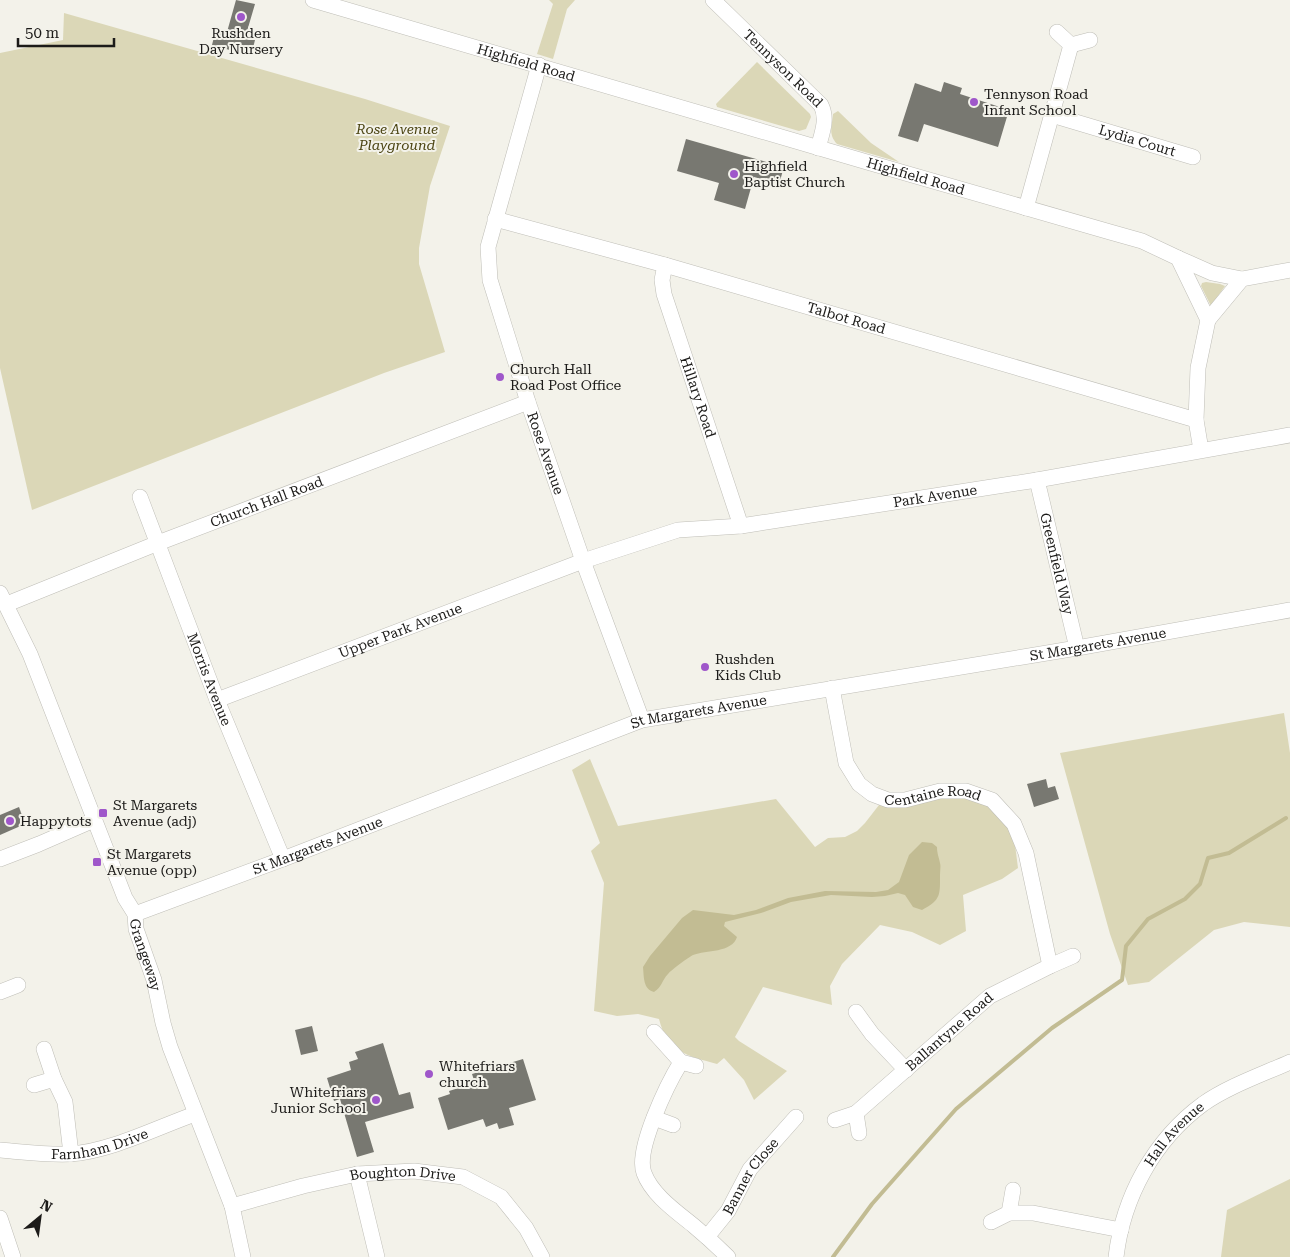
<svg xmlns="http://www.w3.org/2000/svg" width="1290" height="1257" viewBox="0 0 1290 1257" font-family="'Roboto Serif',serif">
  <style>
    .green { fill: #dbd7b7 }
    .water { fill: #c2bc93 }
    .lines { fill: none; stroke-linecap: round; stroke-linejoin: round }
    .stream { stroke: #c2bc93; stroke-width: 4 }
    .building { fill: #787871 }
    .street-casing { stroke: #bfbeb7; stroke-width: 16 }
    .street { stroke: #fff; stroke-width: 15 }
    .poi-dot { fill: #9f57ca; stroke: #f3f2ea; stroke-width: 2 }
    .labels { text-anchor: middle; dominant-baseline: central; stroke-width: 4; stroke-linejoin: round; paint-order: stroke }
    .poi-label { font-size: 14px; fill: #1c1b19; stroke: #f3f2ea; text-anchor: start }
    .street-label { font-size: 14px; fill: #1c1b19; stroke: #f3f2ea }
    .park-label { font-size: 14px; font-style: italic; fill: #4b4412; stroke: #f3f2ea }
  </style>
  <rect width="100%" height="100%" fill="#f3f2ea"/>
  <g class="green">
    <path d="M549,0h26l-8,9 -14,50 -16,-5 16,-50z"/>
    <path d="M64,13l301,86 85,27 -20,60 -11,62v16l26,88 -61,21 -352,137 -32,-142v-315l63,-13z"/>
    <path d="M757,62l53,52 1,3 -5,12 -7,2 -82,-24 -1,-3z"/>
    <path d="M838,111l33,32 28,19 -62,-18c-9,-10 -5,-17 -4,-30z"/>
    <path d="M1206,282l14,2 5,2 -14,20 -10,-20 1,-3z"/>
    <path d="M1284,713l6,40v174l-46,-5 -30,8 -65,52 -21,3 -18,-51 -50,-181z"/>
    <path d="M590,759l28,67 158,-27 39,48 13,-9 17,-1 12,-6 8,-8 14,-18 12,-1 57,-11 37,10 13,11 16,23 4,31 -16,11 -39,16 3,36 -26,14 -28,-13 -32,-7 -38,39 -12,22 2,19 -69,-18 -28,50 4,4 48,30 -33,29 -10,-20 -20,-22 -7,6c-29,-8 -50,-12 -58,-45l-21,-5 -21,2 -23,-5 10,-128 -13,-32 9,-8 -28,-73z"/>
    <path d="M1290,1179v78h-69l6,-47z"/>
  </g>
  <path class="water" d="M922,842l10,1 5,4c0,7 2,10 3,16 1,3 0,8 0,12 0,20 1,25 -18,35l-9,-3 -8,-12 -7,-2 -13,3 -13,1 -41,-2 -40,7 -30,11 -36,9 -1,4 13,11c-5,16 -31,13 -44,18 -4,2 -22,15 -25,19 -6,6 -6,13 -14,18 -11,-3 -10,-15 -11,-25l7,-11 32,-38 11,-8 41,5 22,-5 32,-12 37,-7 51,1 12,-2 11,-8 10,-27z"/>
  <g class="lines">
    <path class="stream" d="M833,1257l39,-53 84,-95 96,-81 70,-48 4,-34 22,-27 37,-20 15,-15 8,-26 21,-5 57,-35"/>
  </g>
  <g class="building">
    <path d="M236,0l19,4 -10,34 10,2 -4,16 -39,-11 4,-16 11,3z"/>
    <path d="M944,82l18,6 -2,6 49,16 -11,37 -74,-23 -6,18 -20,-6 17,-53 26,9z"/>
    <path d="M686,139l98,28 -5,17 -25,-7 -9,32 -31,-9 5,-17 -42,-12z"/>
    <path d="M1046,779l2,9 7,-2 4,13 -25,8 -7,-23z"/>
    <path d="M19,807l6,17 -25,11v-20z"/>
    <path d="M312,1026l6,25 -17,4 -6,-25z"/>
    <path d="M383,1043l16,52 11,-3 4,16 -49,14 9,30 -17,5 -17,-58 -6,2 -7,-23 24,-8 -2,-8 9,-3 -3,-7z"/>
    <path d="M523,1059l13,41 -27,8 5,17 -15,4 -2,-6 -11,4 -3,-8 -35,11 -10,-32 12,-4 -1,-3 26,-8 -3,-9z"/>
  </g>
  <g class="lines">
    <defs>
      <g id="street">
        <path id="s1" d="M313,0c266,78 531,156 797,232l32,9 36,17 30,62 -10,48 -2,52 5,30"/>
        <path id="s2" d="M713,0l108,105c7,14 1,28 -3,43"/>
        <path d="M1071,45l19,-5"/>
        <path id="s3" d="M539,65l-51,182 2,33 38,122 55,159 59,159"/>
        <path id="s4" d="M1052,115l141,42"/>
        <path d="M1026,208l45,-163 -14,-13"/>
        <path id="s5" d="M495,219l170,46 531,155"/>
        <path d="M1178,258l34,15 30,6"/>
        <path id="s6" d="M665,265l-3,15 2,14 77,232"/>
        <path d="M1208,320l34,-41 48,-9"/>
        <path id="s7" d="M1037,480l40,168"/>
        <path id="s8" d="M140,497l77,203 66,159"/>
        <path id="s9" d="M0,593l30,61 95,244 10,16 1,15 18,51 9,43 7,24 62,159 11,51"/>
        <path id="s10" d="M7,604l151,-61 370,-141"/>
        <path id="s11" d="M832,688l14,75 13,21 13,10 16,6h17l35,-9h26l26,9 22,24 12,29 24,113"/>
        <path id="s12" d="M217,700l366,-139 95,-31 63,-4 296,-46 253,-45"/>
        <path d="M0,859l39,-15 55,-24"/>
        <path id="s13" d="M135,914l148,-55 359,-139 435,-72 213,-38"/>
        <path d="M0,992l18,-7"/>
        <path d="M856,1012l16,22 34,36"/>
        <path d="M654,1032l27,30 15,4"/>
        <path d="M44,1049l10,30 11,23 6,52"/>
        <path d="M681,1062c-13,21 -46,88 -37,111 8,22 33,39 50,53 12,10 23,20 34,31"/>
        <path d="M34,1085l20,-6"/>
        <path d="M856,1113l3,20"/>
        <path d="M654,1118l19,7"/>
        <path id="s14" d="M835,1120l21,-7 134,-117 60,-30 23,-10"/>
        <path id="s15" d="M0,1150c23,2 47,5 70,4 39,-2 88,-27 125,-40"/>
        <path d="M357,1174l20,83"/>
        <path id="s16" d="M232,1206l71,-20 54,-12 57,-3 49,6 38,20 25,31 16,29"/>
        <path d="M1009,1213l4,-23"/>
        <path d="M0,1218l13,39"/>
        <path d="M991,1222l18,-9h24l88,17"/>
        <path id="s17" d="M707,1237l21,-26 22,-42 46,-52"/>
        <path id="s18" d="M1116,1257c7,-60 38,-117 87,-153 26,-18 58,-29 87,-42"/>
      </g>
    </defs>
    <use href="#street" class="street-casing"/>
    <use href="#street" class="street"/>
  </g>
  <g class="poi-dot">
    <circle cx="241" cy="17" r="5"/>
    <circle cx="974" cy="102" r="5"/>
    <circle cx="734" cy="174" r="5"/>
    <circle cx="500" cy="377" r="5"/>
    <circle cx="705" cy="667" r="5"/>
    <rect x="98" y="808" width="10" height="10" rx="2.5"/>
    <circle cx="10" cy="821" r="5"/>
    <rect x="92" y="857" width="10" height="10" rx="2.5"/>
    <circle cx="429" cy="1074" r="5"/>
    <circle cx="376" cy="1100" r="5"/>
  </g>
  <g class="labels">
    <g class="poi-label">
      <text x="241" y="33" text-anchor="middle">Rushden<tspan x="241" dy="16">Day Nursery</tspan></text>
      <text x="984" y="94">Tennyson Road<tspan x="984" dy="16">Infant School</tspan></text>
      <text x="744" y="166">Highfield<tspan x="744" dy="16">Baptist Church</tspan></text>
      <text x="510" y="369">Church Hall<tspan x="510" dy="16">Road Post Office</tspan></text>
      <text x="715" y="659">Rushden<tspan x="715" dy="16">Kids Club</tspan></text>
      <text x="113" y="805">St Margarets<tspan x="113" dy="16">Avenue (adj)</tspan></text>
      <text x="20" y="821">Happytots</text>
      <text x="107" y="854">St Margarets<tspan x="107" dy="16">Avenue (opp)</tspan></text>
      <text x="439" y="1066">Whitefriars<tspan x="439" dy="16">church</tspan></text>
      <text x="366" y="1092" text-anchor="end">Whitefriars<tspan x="366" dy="16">Junior School</tspan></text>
    </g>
    <g class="street-label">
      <text stroke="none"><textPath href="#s1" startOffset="222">Highfield Road</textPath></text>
      <text stroke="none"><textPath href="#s2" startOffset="98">Tennyson Road</textPath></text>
      <text stroke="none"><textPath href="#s4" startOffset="89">Lydia Court</textPath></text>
      <text stroke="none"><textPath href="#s1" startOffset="628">Highfield Road</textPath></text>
      <text stroke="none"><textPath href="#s5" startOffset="365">Talbot Road</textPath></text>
      <text stroke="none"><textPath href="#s6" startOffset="138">Hillary Road</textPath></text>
      <text stroke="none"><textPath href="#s3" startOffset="404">Rose Avenue</textPath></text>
      <text stroke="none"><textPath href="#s12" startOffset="751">Park Avenue</textPath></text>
      <text stroke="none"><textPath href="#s10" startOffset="279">Church Hall Road</textPath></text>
      <text stroke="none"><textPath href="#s7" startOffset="86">Greenfield Way</textPath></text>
      <text stroke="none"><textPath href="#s12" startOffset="196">Upper Park Avenue</textPath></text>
      <text stroke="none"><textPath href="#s13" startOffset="1005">St Margarets Avenue</textPath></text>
      <text stroke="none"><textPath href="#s8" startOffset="195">Morris Avenue</textPath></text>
      <text stroke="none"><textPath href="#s13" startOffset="600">St Margarets Avenue</textPath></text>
      <text stroke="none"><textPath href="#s11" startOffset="180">Centaine Road</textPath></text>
      <text stroke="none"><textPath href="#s13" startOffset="195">St Margarets Avenue</textPath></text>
      <text stroke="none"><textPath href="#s9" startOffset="391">Grangeway</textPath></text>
      <text stroke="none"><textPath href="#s14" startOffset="146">Ballantyne Road</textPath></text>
      <text stroke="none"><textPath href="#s18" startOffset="139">Hall Avenue</textPath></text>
      <text stroke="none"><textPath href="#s15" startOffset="101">Farnham Drive</textPath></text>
      <text stroke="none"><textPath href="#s16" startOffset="175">Boughton Drive</textPath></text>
      <text stroke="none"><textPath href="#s17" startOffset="75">Banner Close</textPath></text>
    </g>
    <g class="park-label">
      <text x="397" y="129">Rose Avenue<tspan x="397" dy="16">Playground</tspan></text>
    </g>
  </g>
  <g transform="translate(40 1217) rotate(29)" stroke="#f3f2ea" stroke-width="4" paint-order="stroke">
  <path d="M0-4L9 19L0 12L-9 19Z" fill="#1c1b19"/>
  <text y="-8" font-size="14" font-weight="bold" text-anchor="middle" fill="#1c1b19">N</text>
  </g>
  <path d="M18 38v8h96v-8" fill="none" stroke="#1c1b19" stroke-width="2.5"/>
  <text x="25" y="38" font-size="15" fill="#1c1b19" stroke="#f3f2ea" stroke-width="4" paint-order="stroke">50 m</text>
</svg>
